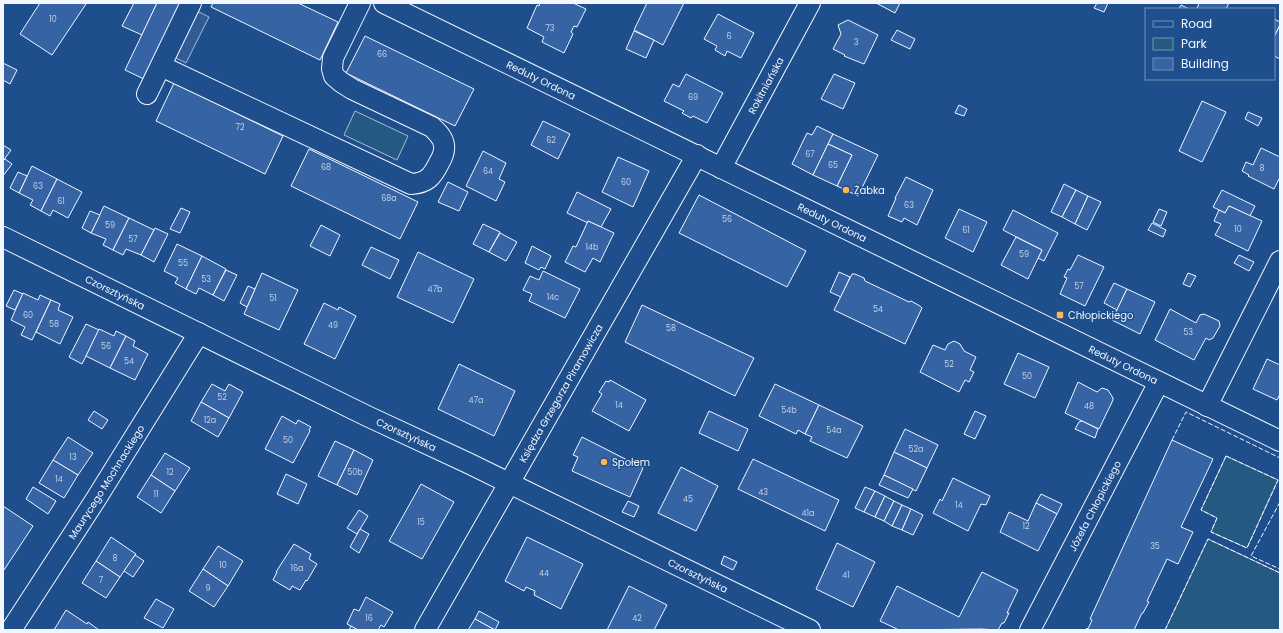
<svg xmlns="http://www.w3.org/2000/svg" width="1283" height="633" viewBox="0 0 1283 633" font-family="Poppins,sans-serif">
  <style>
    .green { fill: #245a82; stroke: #a8bbd7 }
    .parking { fill: #305b95; stroke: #a8bbd7 }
    .building { fill: #3563a3; stroke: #f2f6ff }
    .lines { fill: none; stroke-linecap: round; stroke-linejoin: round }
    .street-casing { stroke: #f2f6ff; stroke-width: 22 }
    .street { stroke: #1f4e8c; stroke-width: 20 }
    .fence { stroke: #f2f6ff; stroke-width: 1; stroke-dasharray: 5 2; stroke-linecap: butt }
    .poi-dot { fill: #ffb74d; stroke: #1f4e8c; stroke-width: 1.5 }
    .labels { text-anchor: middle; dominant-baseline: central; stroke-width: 3; stroke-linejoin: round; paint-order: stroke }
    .number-label { font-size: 8px; fill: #c3d1e8 }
    .street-label { font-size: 10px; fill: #f2f6ff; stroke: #1f4e8c }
    .poi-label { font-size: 10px; fill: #f2f6ff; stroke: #1f4e8c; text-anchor: start }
  </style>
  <rect width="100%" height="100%" fill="#1f4e8c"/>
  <g class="green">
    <path d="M355,111l53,25 -11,24 -53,-25z"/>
    <path d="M1226,456l52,24 -31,68 -36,-16 6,-14 -16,-8z"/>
    <path d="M1208,539l72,34v57h-115z"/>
  </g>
  <path class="parking" d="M197,11l12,6 -23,46 -12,-6z"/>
  <g class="building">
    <path d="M40,3h44l2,1 -34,51 -32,-21z"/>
    <path d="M134,3h23l-15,32 -20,-9z"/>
    <path d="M157,3h24l-37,76 -19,-9z"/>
    <path d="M213,3h85l40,19 -18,38 -109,-53z"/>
    <path d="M540,3h33l13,6 -9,18 -3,-1 -3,6 2,2 -9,19 -22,-11 2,-5 -17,-9 10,-23 2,1z"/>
    <path d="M647,3h37l-21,42 -29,-15z"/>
    <path d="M876,3h24l-5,10z"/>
    <path d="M1097,3h11l-4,9 -10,-4z"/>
    <path d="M1199,3h30l-3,6h-29z"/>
    <path d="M1181,5l8,4h-10z"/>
    <path d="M718,14l36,19 -13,25 -14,-7 -2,5 -10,-6 2,-4 -13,-7z"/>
    <path d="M1274,19l6,3v3l-6,12z"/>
    <path d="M848,20l30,15 -14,29 -20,-8 1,-1 -12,-6 8,-15 -3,-9z"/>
    <path d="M1280,25v34l-6,-3v-19z"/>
    <path d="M897,30l18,9 -5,10 -19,-9z"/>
    <path d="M634,31l20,9 -8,18 -20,-9z"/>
    <path d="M365,36l109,53 -19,37 -109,-53z"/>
    <path d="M3,63l14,7 -7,14 -7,-4z"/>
    <path d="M686,74l37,19 -16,30 -14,-7 -2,2 -9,-5 2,-2 -20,-10 9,-17 6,3z"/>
    <path d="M834,74l21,9 -12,26 -22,-10z"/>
    <path d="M174,83l109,53 -18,38 -109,-53z"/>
    <path d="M1202,101l24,11 -24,50 -23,-11z"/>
    <path d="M959,105l8,4 -3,7 -9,-3z"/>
    <path d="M1248,112l14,6 -4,8 -13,-7z"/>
    <path d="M543,121l27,13 -12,25 -27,-14z"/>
    <path d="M817,126l16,8 -20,41 -21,-11 15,-31 5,2z"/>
    <path d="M833,134l45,21 -20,41 -21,-10 15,-31 -24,-11z"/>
    <path d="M828,144l24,11 -15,31 -24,-11z"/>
    <path d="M3,145l8,5 -8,11z"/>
    <path d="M1261,148l19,9v20l-6,12 -26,-13 1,-1 -7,-4 4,-9 7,3z"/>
    <path d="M309,149l109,53 -18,37 -109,-53z"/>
    <path d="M483,151l23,12 -7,16 6,3 -9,19 -30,-15z"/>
    <path d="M618,157l31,14 -16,36 -31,-15z"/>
    <path d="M5,159l7,5 -9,12v-15z"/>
    <path d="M32,166l25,13 -16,32 -11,-6 3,-5 -14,-7z"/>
    <path d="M18,172l9,4 -8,17 -9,-5z"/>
    <path d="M906,177l27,13 -16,35 -13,-7 -2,4 -14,-6 8,-18h-1z"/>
    <path d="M57,179l25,13 -14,26 -15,-8 -3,6 -9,-5z"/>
    <path d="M448,182l20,10 -9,19 -21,-9z"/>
    <path d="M1064,184l12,6 -14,27 -11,-5z"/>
    <path d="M1076,190l12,6 -13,28 -13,-7z"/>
    <path d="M1222,190l33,16 -5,10 -21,-10 -4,7 -12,-6z"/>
    <path d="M577,192l34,17 -10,18 -13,-6v2l-21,-10z"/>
    <path d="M699,195l107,56 -19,36 -108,-54z"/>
    <path d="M1088,196l13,6 -14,28 -12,-6z"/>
    <path d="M104,206l25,12 -16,32 -10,-5 3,-6 -15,-6z"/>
    <path d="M1229,206l33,15 -14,30 -33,-16 6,-11 -7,-3 5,-11 6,3z"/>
    <path d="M181,208l9,4 -10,21 -10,-4z"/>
    <path d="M959,209l28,13 -14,30 -28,-14z"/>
    <path d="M1159,209l8,3 -6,14 -8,-4z"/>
    <path d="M1013,210l45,23 -14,28 -6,-3 4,-8 -39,-20z"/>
    <path d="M90,211l10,4 -9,18 -9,-5z"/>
    <path d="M129,218l25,12 -13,25 -15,-6 -3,6 -10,-5z"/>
    <path d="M588,221l26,12 -14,29 -7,-4 -8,14 -20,-10 8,-16 3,1z"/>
    <path d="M1152,223l14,7 -3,7 -15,-7z"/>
    <path d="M483,224l17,8 -11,20 -16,-8z"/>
    <path d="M321,225l19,10 -10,21 -20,-10z"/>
    <path d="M155,228l13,6 -14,28 -13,-7z"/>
    <path d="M500,233l17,9 -11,19 -17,-9z"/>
    <path d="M1016,237l26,13 -14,29 -27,-14z"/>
    <path d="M177,244l25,12 -16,33 -11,-6 3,-5 -14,-7z"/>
    <path d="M532,246l19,10 -6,13 -4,-2 -2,3 -14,-7z"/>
    <path d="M371,247l28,13 -9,19 -28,-14z"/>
    <path d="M418,252l56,27 -21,44 -56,-26z"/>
    <path d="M1078,255l26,12 -19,39 -25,-12 7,-16 -3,-1 4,-8 2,1z"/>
    <path d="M1239,255l15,7 -5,9 -15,-8z"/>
    <path d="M202,256l24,13 -13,26 -14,-7 -3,6 -10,-5z"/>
    <path d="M226,270l11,5 -13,26 -11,-6z"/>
    <path d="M543,271l37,18 -15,29 -36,-17 3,-7 -9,-4 7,-14 9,4z"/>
    <path d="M839,272l11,5 -9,20 -11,-5z"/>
    <path d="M262,273l36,17 -19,40 -35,-16z"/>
    <path d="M1188,273l8,3 -6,11 -7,-3z"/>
    <path d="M852,274h3l9,4 1,3 44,21 2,-1 9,5 2,2 -17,36 -71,-34z"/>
    <path d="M1114,283l13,6 -10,21 -13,-7z"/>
    <path d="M248,286l7,3 -8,18 -7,-4z"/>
    <path d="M1127,289l28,13 -15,32 -28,-14z"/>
    <path d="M14,290l9,4 -8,16 -9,-4z"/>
    <path d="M23,293l15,7 2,-5 11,5 -19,40 -11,-5 4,-8 -14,-7z"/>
    <path d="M51,300l9,4 -2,6 15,7 -13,27 -24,-12z"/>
    <path d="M324,303l14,7 1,-3 17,9 -21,43 -31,-15z"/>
    <path d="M642,305l112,53 -19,38 -110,-54z"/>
    <path d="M1170,309l26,14 4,-8 4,-1 15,7 1,5 -7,12 -4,2 -3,-2 -12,22 -39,-20z"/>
    <path d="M86,324l13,6 -17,34 -13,-7z"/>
    <path d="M99,329l15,7 2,-5 10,5 -16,32 -24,-12z"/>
    <path d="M126,336l9,5 -2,5 15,8 -13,26 -25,-12z"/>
    <path d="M954,341l6,3 4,7 12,6 -6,13 4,2 -5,10 -4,-2 -6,12 -39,-20 13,-27 12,5 3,-6z"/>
    <path d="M1018,353l31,14 -14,31 -31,-14z"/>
    <path d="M1267,359l13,6v29l-3,6 -24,-11z"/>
    <path d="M459,364l56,27 -21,45 -56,-27z"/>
    <path d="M610,380l36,20 -17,31 -37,-20 10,-17 -3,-2 7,-11 3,1z"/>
    <path d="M1078,382l19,10 5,-4 6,2 5,8v2l-14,29 -34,-16z"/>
    <path d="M212,384l13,7 4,-7 14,8 -14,26 -28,-16z"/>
    <path d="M775,384l44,21 -14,29 -7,-4 -2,4 -37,-18z"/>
    <path d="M201,402l28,16 -11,19 -27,-16z"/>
    <path d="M819,405l44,21 -16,32 -37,-17 2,-4 -7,-3z"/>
    <path d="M94,411l14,9 -6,9 -14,-9z"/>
    <path d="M709,411l39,18 -10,22 -39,-18z"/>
    <path d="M975,411l11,5 -11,23 -11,-5z"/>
    <path d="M282,416l14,8 2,-4 13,7 -2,3 1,1 -17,32 -28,-14z"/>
    <path d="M1082,421l16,8 -3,9 -20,-9 4,-7z"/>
    <path d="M905,429l33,16 -11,23 -33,-16z"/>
    <path d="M68,437l25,16 -15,22 -25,-15z"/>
    <path d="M582,437l61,31 -13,29 -58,-26 6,-14 -5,-2z"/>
    <path d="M1172,440l41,19 -32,68 12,5 -15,32 -11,-5 -20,42 2,1 -6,11h-1l-8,17h-48l1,-2 1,1 4,-9 -2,-1z"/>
    <path d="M335,441l19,9 -17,35 -19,-9z"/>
    <path d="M354,450l19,10 -16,35 -20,-10z"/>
    <path d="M894,452l33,16 -11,23 -32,-16z"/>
    <path d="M165,453l25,15 -15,23 -24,-16z"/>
    <path d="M753,459l86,41 -14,31 -87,-42z"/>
    <path d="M53,460l25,15 -14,23 -25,-15z"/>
    <path d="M681,467l37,19 -22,45 -38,-18z"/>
    <path d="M286,474l21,10 -9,20 -21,-10z"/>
    <path d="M151,475l24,16 -14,22 -24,-16z"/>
    <path d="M884,475l29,14 -5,9 -29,-13z"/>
    <path d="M953,478l37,18 -4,9 -5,-1 -13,27 -35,-18 7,-14 2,2z"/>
    <path d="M421,484l33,18 -32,57 -33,-18z"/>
    <path d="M33,487l23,14 -8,13 -22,-15z"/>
    <path d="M865,487l10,4 -11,21 -9,-4z"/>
    <path d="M875,491l10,5 -10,21 -11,-5z"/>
    <path d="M1041,494l21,10 -5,10 -21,-11z"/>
    <path d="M885,496l9,5 -10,20 -9,-4z"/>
    <path d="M628,501l11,5 -5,11 -12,-5z"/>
    <path d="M894,501l8,4 -10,21 -8,-5z"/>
    <path d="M1036,503l21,11 -19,37 -38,-19 9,-20 19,9z"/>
    <path d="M902,505l9,4 -9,21 -10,-4z"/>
    <path d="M3,506l30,20 -29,44 -1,-1z"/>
    <path d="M911,509l12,6 -10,20 -11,-5z"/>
    <path d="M359,510l9,6 -11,18 -10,-6z"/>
    <path d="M360,529l9,5 -10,19 -9,-6z"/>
    <path d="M111,537l25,17 -16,23 -24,-16z"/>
    <path d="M527,537l56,27 -22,45 -27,-14 1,-4 -9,-4 -2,4 -19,-10z"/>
    <path d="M837,543l38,19 -22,45 -37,-18z"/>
    <path d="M294,544l17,10 -2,5 8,5 -10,17 -1,-1 -6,10 -8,-4 -2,4 -17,-10 4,-8h-1z"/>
    <path d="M218,546l25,15 -15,25 -25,-17z"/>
    <path d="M135,555l9,6 -11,16 -9,-6z"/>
    <path d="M724,556l13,6 -4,8 -12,-6z"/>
    <path d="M96,561l24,16 -14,21 -24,-15z"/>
    <path d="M203,569l25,17 -14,21 -25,-16z"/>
    <path d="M982,572l36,18 -11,23h2l-5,10h-2l-4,7 -17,-1 -82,1 -19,-9 17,-35 62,31z"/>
    <path d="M629,586l38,19 -13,25h-47z"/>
    <path d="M366,597l27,15 -9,15 -3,-2 -3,5h-20l-11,-6 7,-15 5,2z"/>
    <path d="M156,599l18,10 -11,19 -19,-10z"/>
    <path d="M66,610l21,14 1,-2 11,8h-47v-1l2,1z"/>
    <path d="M479,611l20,11 -4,8 -20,-11z"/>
    <path d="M475,619l20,11h-27z"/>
    <path d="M351,626l7,4h-9z"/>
  </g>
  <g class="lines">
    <defs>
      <g id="street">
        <path id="s1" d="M384,3l896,438"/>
        <path d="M161,66l250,118c16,-1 21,-7 28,-21 3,-5 6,-11 5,-18 -1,-8 -7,-13 -12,-18l-80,-38 -11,-7 -7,-6 -2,-7 1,-11 27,-55"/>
        <path d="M147,94l44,-91"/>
        <path id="s2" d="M721,168l89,-165"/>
        <path id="s3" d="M3,237l364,179 101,47 342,167"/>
        <path d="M1207,406l73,-145"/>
        <path id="s4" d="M11,630l85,-131 103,-166"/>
        <path id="s5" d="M425,630l272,-475"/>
        <path id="s6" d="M1030,630l129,-248"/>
      </g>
    </defs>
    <use href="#street" class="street-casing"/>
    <use href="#street" class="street"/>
    <g class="fence">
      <path d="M1172,440l14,-28 94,46"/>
      <path d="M1226,456l52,24 -31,68 -36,-16 6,-14 -16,-8z"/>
      <path d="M1280,502l-29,54 29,13"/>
      <path d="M1165,630l43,-91 72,34"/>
    </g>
  </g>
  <g class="poi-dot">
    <circle cx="846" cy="190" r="4"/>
    <rect x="1056" y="311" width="8" height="8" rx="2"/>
    <circle cx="604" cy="462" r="4"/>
  </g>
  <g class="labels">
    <g class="number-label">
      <text x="53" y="19">10</text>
      <text x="550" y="28">73</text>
      <text x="729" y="36">6</text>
      <text x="856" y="42">3</text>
      <text x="382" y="54">66</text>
      <text x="693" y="97">69</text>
      <text x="240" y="127">72</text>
      <text x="551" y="140">62</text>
      <text x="810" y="154">67</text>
      <text x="833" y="165">65</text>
      <text x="326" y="167">68</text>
      <text x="1262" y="168">8</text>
      <text x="488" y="171">64</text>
      <text x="626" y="182">60</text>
      <text x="38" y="186">63</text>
      <text x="389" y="198">68a</text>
      <text x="61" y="201">61</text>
      <text x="909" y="205">63</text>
      <text x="727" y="219">56</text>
      <text x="110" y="225">59</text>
      <text x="1238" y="229">10</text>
      <text x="966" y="230">61</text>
      <text x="133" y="239">57</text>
      <text x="592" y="247">14b</text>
      <text x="1024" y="254">59</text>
      <text x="183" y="263">55</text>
      <text x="206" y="279">53</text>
      <text x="1079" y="286">57</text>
      <text x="435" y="289">47b</text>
      <text x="553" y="297">14c</text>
      <text x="273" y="298">51</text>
      <text x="878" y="309">54</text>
      <text x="28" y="315">60</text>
      <text x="54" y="324">58</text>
      <text x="333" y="325">49</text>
      <text x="671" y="328">58</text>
      <text x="1188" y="332">53</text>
      <text x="106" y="346">56</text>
      <text x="129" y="361">54</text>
      <text x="949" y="364">52</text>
      <text x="1027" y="376">50</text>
      <text x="222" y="397">52</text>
      <text x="476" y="400">47a</text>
      <text x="619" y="405">14</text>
      <text x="1089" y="406">48</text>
      <text x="789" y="410">54b</text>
      <text x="210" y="420">12a</text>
      <text x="834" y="430">54a</text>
      <text x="288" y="440">50</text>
      <text x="916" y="449">52a</text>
      <text x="73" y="457">13</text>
      <text x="170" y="472">12</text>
      <text x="355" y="472">50b</text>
      <text x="59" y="479">14</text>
      <text x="763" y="492">43</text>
      <text x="156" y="494">11</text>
      <text x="688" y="499">45</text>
      <text x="959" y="505">14</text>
      <text x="808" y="513">41a</text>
      <text x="421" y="522">15</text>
      <text x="1026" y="526">12</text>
      <text x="1155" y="546">35</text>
      <text x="115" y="558">8</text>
      <text x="223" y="565">10</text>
      <text x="297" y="568">16a</text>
      <text x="544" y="573">44</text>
      <text x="846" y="575">41</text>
      <text x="101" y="580">7</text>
      <text x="208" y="588">9</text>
      <text x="369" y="618">16</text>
      <text x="637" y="618">42</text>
    </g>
    <g class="street-label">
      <text stroke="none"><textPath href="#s1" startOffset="175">Reduty Ordona</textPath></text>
      <text stroke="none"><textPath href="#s2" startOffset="94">Rokitniańska</textPath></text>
      <text stroke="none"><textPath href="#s1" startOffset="499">Reduty Ordona</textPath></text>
      <text stroke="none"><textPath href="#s3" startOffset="125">Czorsztyńska</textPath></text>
      <text stroke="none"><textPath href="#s1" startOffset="823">Reduty Ordona</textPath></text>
      <text stroke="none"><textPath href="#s5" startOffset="273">Księdza Grzegorza Piramowicza</textPath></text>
      <text stroke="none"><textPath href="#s3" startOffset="449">Czorsztyńska</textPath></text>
      <text stroke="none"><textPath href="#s4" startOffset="176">Maurycego Mochnackiego</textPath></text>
      <text stroke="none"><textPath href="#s6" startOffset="140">Józefa Chłopickiego</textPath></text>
      <text stroke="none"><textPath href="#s3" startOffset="773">Czorsztyńska</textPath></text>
    </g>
    <g class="poi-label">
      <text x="854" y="190">Żabka</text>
      <text x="1068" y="315">Chłopickiego</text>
      <text x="612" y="462">Społem</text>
    </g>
  </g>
  <rect width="1283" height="633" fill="none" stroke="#f2f6ff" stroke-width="8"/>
  <rect x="1145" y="8" width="130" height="72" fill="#1f4e8c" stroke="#7391ba"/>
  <rect x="1153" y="21" width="20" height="6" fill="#1f4e8c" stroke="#7391ba"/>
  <text x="1181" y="28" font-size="12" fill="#f2f6ff">Road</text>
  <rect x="1153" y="38" width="20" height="12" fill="#245a82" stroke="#7391ba"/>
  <text x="1181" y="48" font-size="12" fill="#f2f6ff">Park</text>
  <rect x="1153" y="58" width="20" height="12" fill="#3563a3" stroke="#7391ba"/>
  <text x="1181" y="68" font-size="12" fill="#f2f6ff">Building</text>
</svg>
